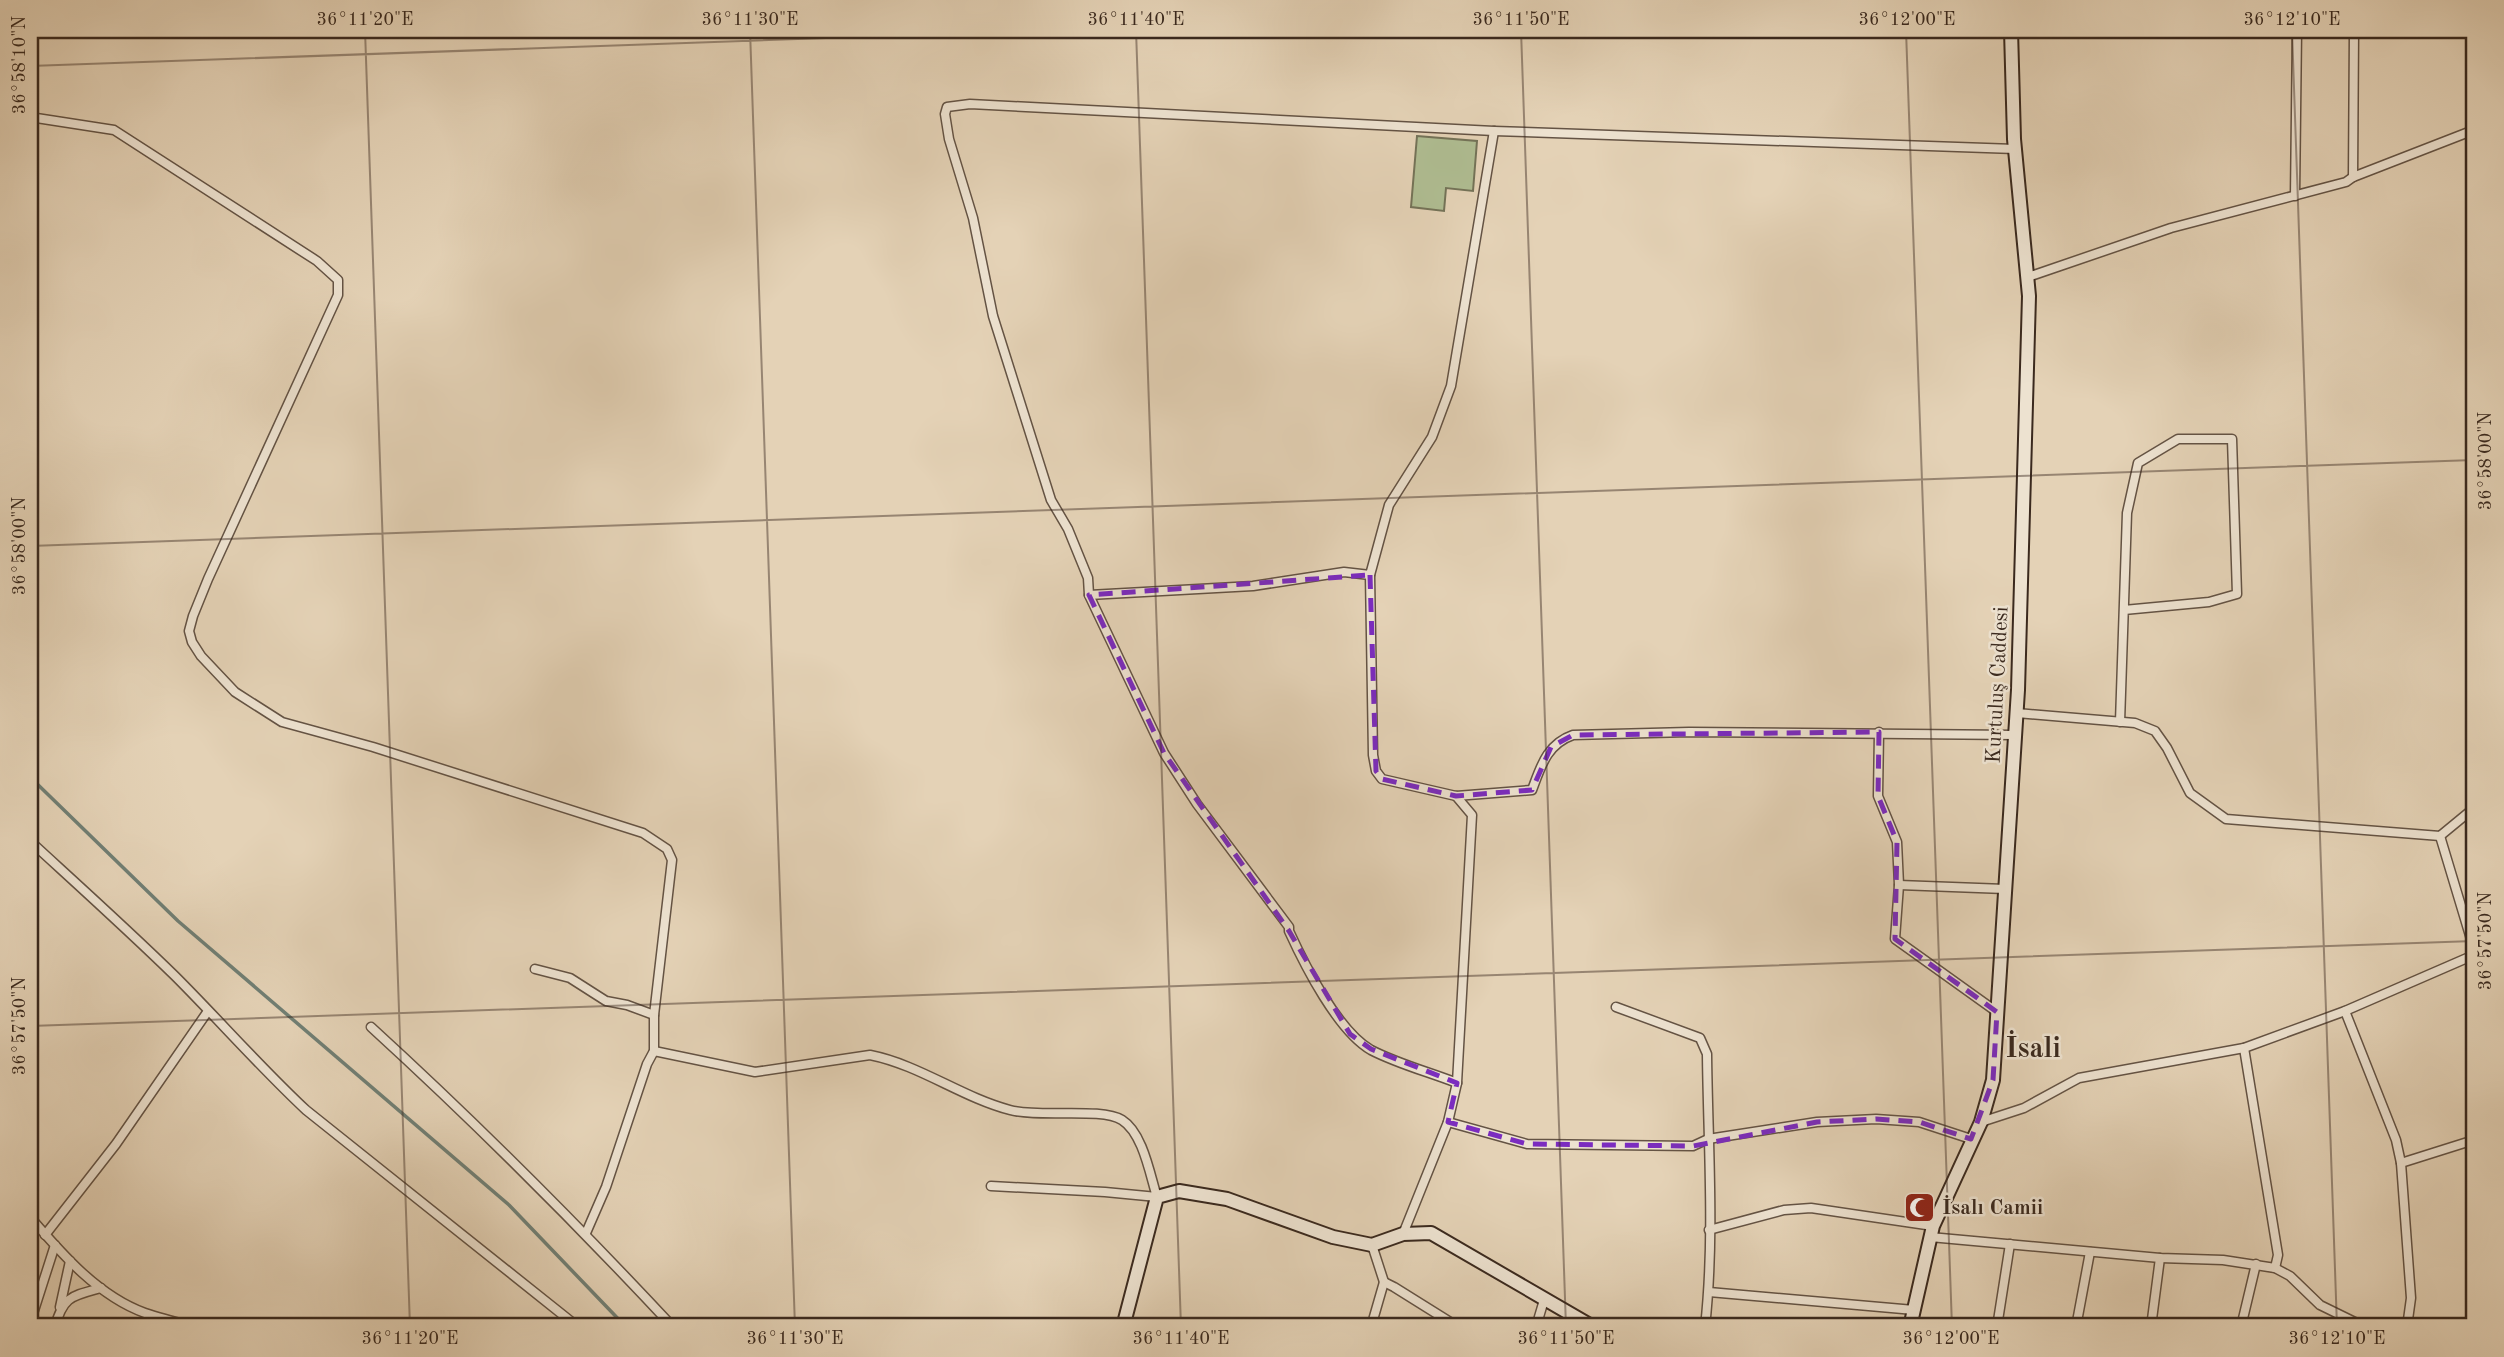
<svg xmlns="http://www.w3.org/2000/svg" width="2504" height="1357" viewBox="0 0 2504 1357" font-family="'Old Standard TT',serif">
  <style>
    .green { fill: #afbd92; stroke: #747358; stroke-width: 2 }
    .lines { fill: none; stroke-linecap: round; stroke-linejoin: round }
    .stream { stroke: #717f74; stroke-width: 3.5 }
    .street-casing { stroke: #645344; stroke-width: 11 }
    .secondary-casing { stroke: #3a291e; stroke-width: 16 }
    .street { stroke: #ede2d0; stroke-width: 8 }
    .secondary { stroke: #ede2d0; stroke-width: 12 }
    .marked { fill: none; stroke: #7b2cbf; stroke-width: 5; stroke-dasharray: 14 9; stroke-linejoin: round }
    .ticks { fill: none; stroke: #3a291e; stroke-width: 2; stroke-opacity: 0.45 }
    .labels { text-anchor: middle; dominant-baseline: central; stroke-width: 5; stroke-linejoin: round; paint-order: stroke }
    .street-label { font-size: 21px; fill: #3a291e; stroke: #ede2d0 }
    .poi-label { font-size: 21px; font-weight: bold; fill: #3a291e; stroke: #ede2d0; text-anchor: start }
    .district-label { font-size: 28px; font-weight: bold; fill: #3a291e; stroke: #ede2d0 }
    .neatline { fill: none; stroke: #3a291e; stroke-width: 2.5 }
    .ticks-label { font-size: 18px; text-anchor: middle; fill: #3a291e }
  </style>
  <rect width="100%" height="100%" fill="#e4d2b6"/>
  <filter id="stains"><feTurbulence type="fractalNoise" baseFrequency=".00286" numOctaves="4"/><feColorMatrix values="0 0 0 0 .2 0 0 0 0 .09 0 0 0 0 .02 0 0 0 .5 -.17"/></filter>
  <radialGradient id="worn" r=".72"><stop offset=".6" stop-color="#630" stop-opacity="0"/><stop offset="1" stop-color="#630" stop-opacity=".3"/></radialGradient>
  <path class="green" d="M1417,136l60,5 -4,50 -27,-3 -2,23 -33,-4z"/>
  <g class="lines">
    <path class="stream" d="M30,777l148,144 331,284 117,122"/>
    <defs>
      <g id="street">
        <path d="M30,117l84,13 203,131 21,19v15l-130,284 -15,37 -4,15 3,11 9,14 34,36 47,30 91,25 270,86 24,16 5,11 -18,155v36l-7,13 -41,123 -20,46"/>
        <path d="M1494,131l-43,255 -19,51 -43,68 -19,70 3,180 3,16 6,8 74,17 76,-6c9,-24 15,-46 41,-55l116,-3 326,3"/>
        <path d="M2353,177l1,-147"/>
        <path d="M2295,196l2,-166"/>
        <path d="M2028,277l143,-49 175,-46 7,-5 121,-47"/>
        <path d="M1089,595l164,-9 91,-14 26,3"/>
        <path d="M2017,713l118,10 20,8 12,17 23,45 36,26 214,17 34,-28"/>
        <path d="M2120,722l7,-209 11,-50 40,-24h54l5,155 -28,8 -85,8"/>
        <path d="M1879,732l-1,64 19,46 2,43 -4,54 102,73"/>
        <path d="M2440,836l34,113"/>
        <path d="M30,841c49,45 98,89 145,135 44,44 85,91 131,134l272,217"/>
        <path d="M1899,885l106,4"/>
        <path d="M535,969l35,9 36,23 21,4 27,10"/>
        <path d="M1616,1007l84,31 7,16c1,91 8,183 -2,273"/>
        <path d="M2345,1011l51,129 5,23 10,135 -4,29"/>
        <path d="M371,1027c105,96 205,196 302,300"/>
        <path d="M2244,1048l34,207 -3,13"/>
        <path d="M654,1051l101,21 115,-17c50,10 91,42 140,55 30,8 91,-3 112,10 21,13 28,55 35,77l-52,-5 -114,-6"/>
        <path d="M1457,1083c-28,-11 -59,-19 -86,-33 -33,-19 -66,-84 -82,-119v-4l-92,-123 -33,-51 -75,-158 -1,-17 -20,-49 -17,-29 -58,-184 -20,-98 -24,-79 -4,-25 2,-7 23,-3 524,27 521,18"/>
        <path d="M1448,1122l79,22 166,2 15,-7 109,-17 59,-3 43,3 52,17"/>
        <path d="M1981,1122l43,-14 55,-30 165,-30 101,-37 129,-56"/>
        <path d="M2401,1163l73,-23"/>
        <path d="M30,1217c32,37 68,79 115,96 17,6 35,10 52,14"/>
        <path d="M1709,1230l75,-20 27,-2 122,18"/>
        <path d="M1403,1234l45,-112 9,-39 15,-268 -16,-19"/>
        <path d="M45,1235l71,-91 92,-133"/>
        <path d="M1930,1237l230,21 63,2 52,8 15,8 30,29 45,22"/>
        <path d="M1384,1282l10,5 64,40"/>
        <path d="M1709,1292l205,18"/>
        <path d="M60,1307l10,-46"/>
        <path d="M30,1323l25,-78"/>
        <path d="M55,1327c8,-31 17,-31 46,-39"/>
        <path d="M1371,1327l13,-45 -12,-37"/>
        <path d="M1536,1327l8,-27"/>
        <path d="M1997,1327l13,-83"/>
        <path d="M2076,1327l14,-75"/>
        <path d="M2151,1327l9,-69"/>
        <path d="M2241,1327l15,-63"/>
      </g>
      <g id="secondary">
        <path d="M1123,1327l34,-130 22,-6 48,8 106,38 39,8 31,-11 28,-1 162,94"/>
        <path d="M1910,1327l23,-101 48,-104 12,-42 25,-390 11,-394 -15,-157 -3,-109"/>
      </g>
    </defs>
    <use href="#street" class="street-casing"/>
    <use href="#secondary" class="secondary-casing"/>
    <use href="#street" class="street"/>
    <use href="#secondary" class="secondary"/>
  </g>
  <path class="marked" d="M1370,575l6,196 6,8 74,17 76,-6 19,-43 22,-12 306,-3 -1,64 19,46 -2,97 102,73 -4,68 -22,59 -52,-17 -43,-3 -59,3 -124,24 -166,-2 -79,-22 9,-39 -86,-34 -21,-15 -61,-103 -125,-178 -75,-158z"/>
  <path class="ticks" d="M365,30l45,1297M750,30l45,1297M1136,30l45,1297M1521,30l45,1297M1906,30l46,1297M2292,30l45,1297M30,66l1024,-36M30,546l2444,-86M30,1026l2444,-85"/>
  <defs>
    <symbol id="mosque-square" viewBox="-11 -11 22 22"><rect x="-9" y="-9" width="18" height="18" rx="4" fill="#8f2418" stroke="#ede2d0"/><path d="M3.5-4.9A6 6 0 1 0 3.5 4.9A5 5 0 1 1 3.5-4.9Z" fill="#fff"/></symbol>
  </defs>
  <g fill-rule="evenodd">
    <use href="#mosque-square" x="1902" y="1190" width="35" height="35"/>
  </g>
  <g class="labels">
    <g class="street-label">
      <text transform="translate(1998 685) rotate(-87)">Kurtuluş Caddesi</text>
    </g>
    <g class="poi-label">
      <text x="1942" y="1208">İsalı Camii</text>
    </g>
    <g class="district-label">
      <text x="2033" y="1050">İsali</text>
    </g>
  </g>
  <rect width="2504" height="1357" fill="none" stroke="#e4d2b6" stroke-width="77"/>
  <rect x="38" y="38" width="2428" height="1280" class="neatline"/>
  <g class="ticks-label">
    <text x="365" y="25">36°11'20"E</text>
    <text x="750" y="25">36°11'30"E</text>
    <text x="1136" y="25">36°11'40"E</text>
    <text x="1521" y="25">36°11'50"E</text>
    <text x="1907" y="25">36°12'00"E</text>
    <text x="2292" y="25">36°12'10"E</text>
    <text transform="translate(19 65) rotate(-90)" y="6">36°58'10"N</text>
    <text transform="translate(2485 461) rotate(-90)" y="6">36°58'00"N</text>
    <text transform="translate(19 546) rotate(-90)" y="6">36°58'00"N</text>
    <text transform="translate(2485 941) rotate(-90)" y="6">36°57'50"N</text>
    <text transform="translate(19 1026) rotate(-90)" y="6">36°57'50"N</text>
    <text x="410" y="1344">36°11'20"E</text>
    <text x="795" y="1344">36°11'30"E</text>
    <text x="1181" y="1344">36°11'40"E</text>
    <text x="1566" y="1344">36°11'50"E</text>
    <text x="1951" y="1344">36°12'00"E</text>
    <text x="2337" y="1344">36°12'10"E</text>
  </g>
  <rect width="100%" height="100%" filter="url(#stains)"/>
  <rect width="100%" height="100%" fill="url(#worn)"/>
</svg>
